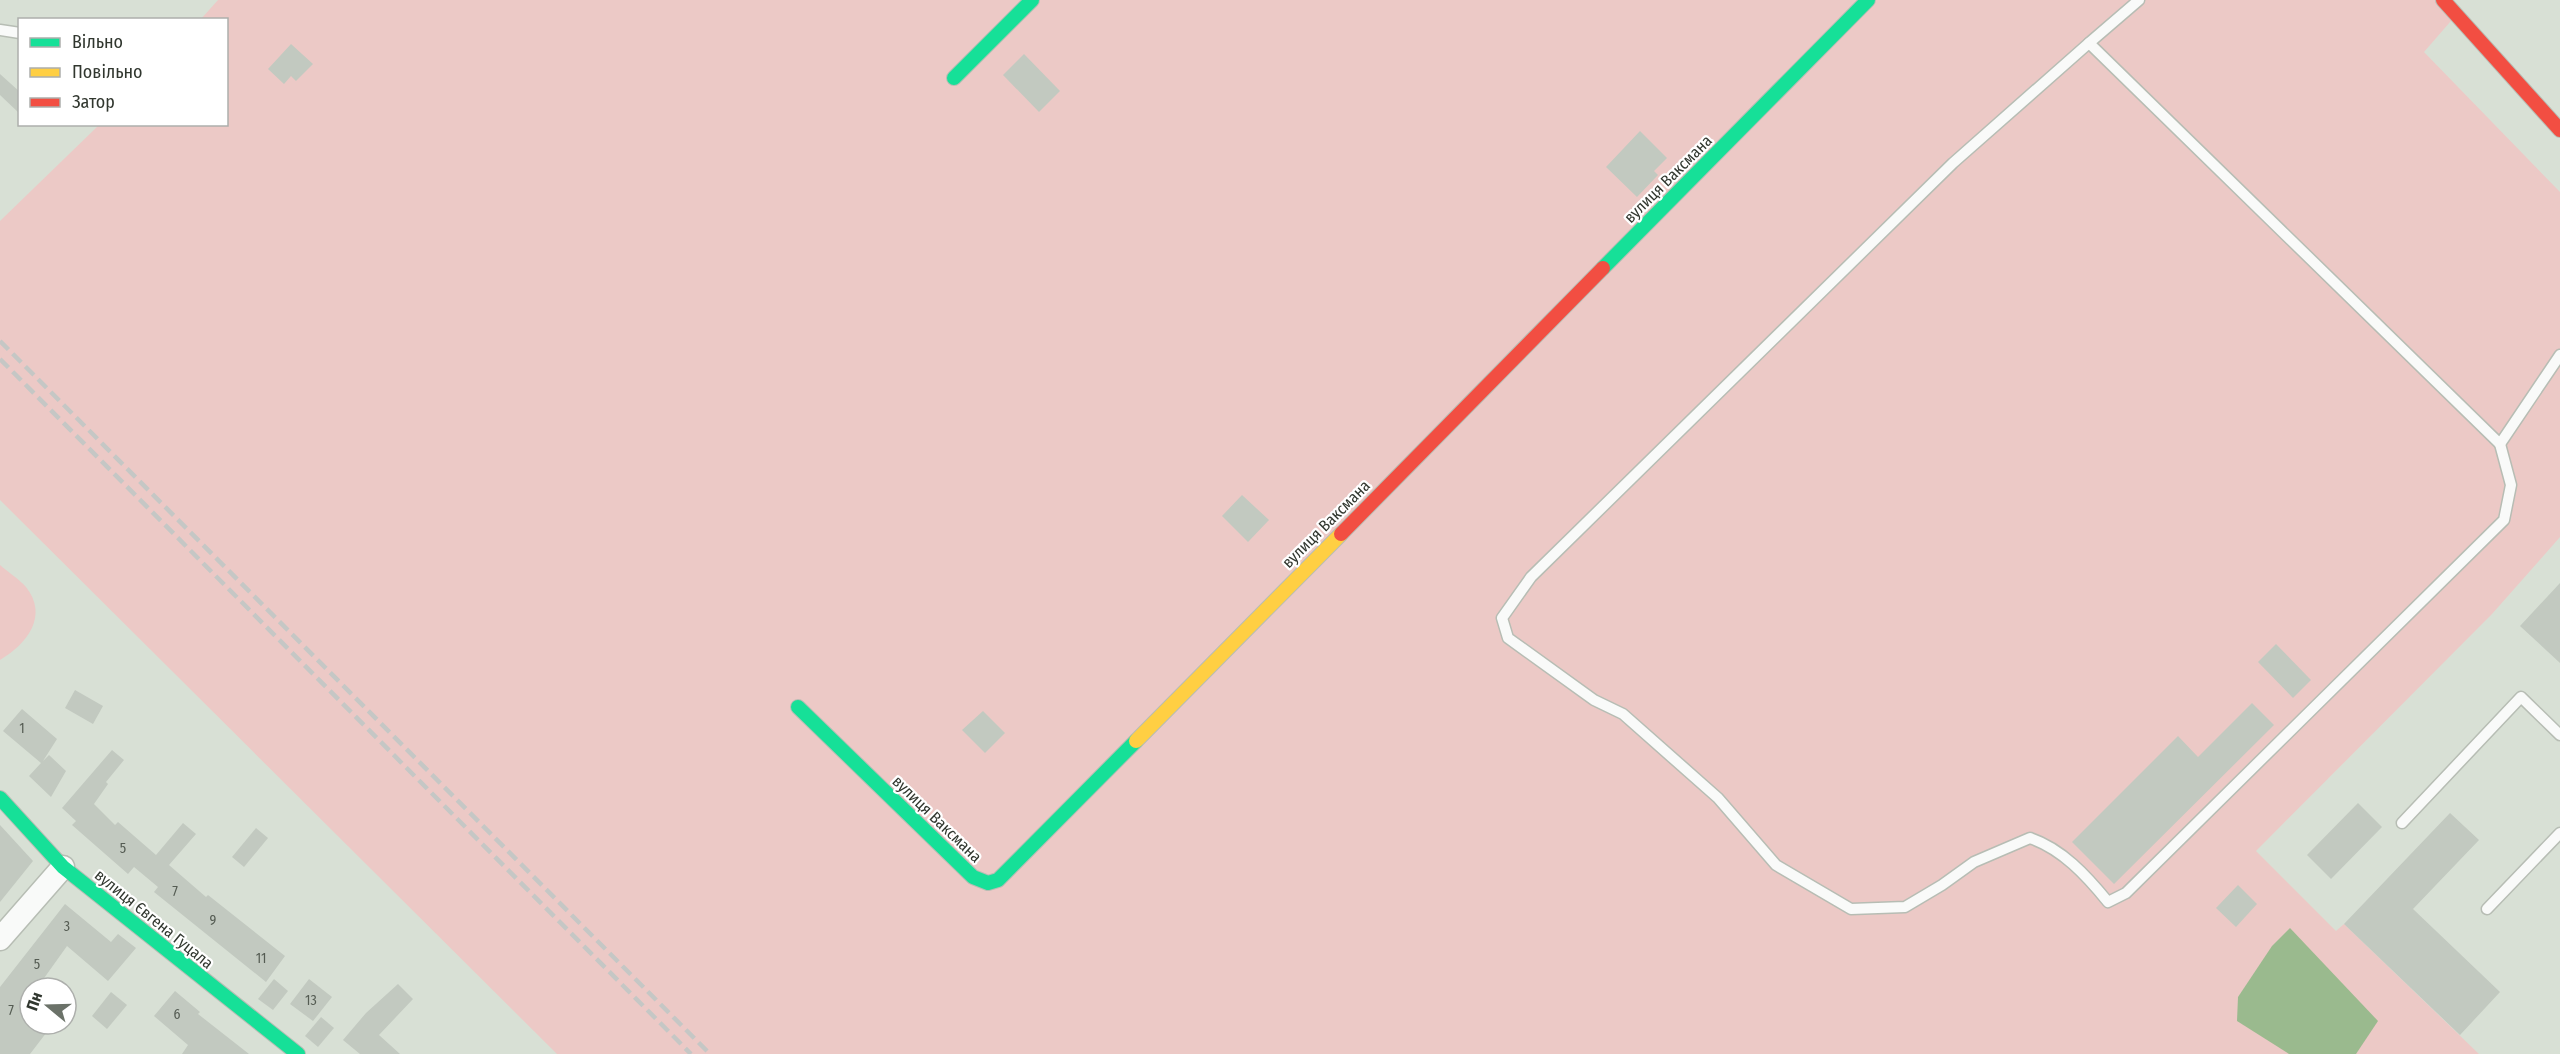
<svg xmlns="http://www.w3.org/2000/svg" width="2560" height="1054" viewBox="0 0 2560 1054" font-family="'Fira Sans Condensed',sans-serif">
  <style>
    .green { fill: #ecc9c6 }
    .water { fill: #9aba8e }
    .building { fill: #c2c9c0 }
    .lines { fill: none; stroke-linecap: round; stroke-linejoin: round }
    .lane-casing { stroke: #b7bdb4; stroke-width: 13 }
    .street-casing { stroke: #b7bdb4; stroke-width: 25 }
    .fast-casing { stroke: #b7bdb4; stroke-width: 16 }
    .slow-casing { stroke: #b7bdb4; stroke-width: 16 }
    .jam-casing { stroke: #b7bdb4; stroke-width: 16 }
    .lane { stroke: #f9faf9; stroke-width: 10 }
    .street { stroke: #f9faf9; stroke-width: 22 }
    .fast { stroke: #16e098; stroke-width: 14 }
    .slow { stroke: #ffcf43; stroke-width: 14 }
    .jam { stroke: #f24e42; stroke-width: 14 }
    .rail { stroke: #c5c7c5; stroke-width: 4.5; stroke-dasharray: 12 6; stroke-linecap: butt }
    .labels { text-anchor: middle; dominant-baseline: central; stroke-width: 4.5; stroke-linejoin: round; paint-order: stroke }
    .number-label { font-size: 14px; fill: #555c53 }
    .street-label { font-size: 16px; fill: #31372f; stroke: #fff }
  </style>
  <rect width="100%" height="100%" fill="#d8e0d5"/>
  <g class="green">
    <path d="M218,0h2225l14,14 -33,38 136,140v345l-68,77 -236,237 80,80 8,-7 135,130h-1922l-557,-554v-279l99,-96 127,-1v-104l-25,-1z"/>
    <path d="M0,565c8,7 19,14 26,22 23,29 1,57 -26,73z"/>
  </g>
  <path class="water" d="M2290,928l88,93 -22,33h-67l-52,-33 1,-24 34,-51z"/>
  <g class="building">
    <path d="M291,44l22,20 -17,17 -5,-5 -7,8 -16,-15z"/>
    <path d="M1024,54l36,37 -21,21 -36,-37z"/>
    <path d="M0,74l20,18v22l-20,-19z"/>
    <path d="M1640,131l27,27 -13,13 4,4 -21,22 -31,-30z"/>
    <path d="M1242,495l27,25 -21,22 -26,-26z"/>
    <path d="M2560,583v80l-40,-37z"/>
    <path d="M2276,644l35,36 -18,18 -35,-36z"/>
    <path d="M75,690l28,16 -10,18 -28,-16z"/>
    <path d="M2252,703l22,22 -160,159 -42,-42 106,-106 20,21z"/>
    <path d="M22,709l35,30 -14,22 6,-6 17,16 -15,26 -22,-21 12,-13 -38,-32z"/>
    <path d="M983,711l22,22 -20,20 -23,-23z"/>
    <path d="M112,750l12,10 -18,22 2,2 -14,20 21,21 3,-3 38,33 27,-32 13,11 -27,31 37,32 2,-2 77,61 -19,26 -112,-90 4,-5 -24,-20 -6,7 -56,-49 4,-4 -14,-13z"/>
    <path d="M2358,803l24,24 -51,52 -24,-24z"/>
    <path d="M2450,813l29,27 -66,69 87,83 -40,43 -116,-111z"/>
    <path d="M0,825l33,36 -33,41z"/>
    <path d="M256,828l12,10 -24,29 -12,-10z"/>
    <path d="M2238,885l19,19 -21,23 -20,-19z"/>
    <path d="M65,904l46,38 7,-8 18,14 -28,33 -41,-35 -30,42h-7v36h23l-23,30h-30v-67z"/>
    <path d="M274,979l14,12 -15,19 -15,-11z"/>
    <path d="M309,979l23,18 -19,24 -23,-17z"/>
    <path d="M398,984l15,15 -34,36 21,19h-40l-17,-14 23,-27z"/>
    <path d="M175,991l25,21 -2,2 51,40h-67l6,-9 -34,-29z"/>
    <path d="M111,992l16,13 -20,24 -15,-13z"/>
    <path d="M321,1017l13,11 -16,19 -13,-11z"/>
  </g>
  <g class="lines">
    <defs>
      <g id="lane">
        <path d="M2139,0l-50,43 411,401 60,-89"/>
        <path d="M0,30l20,3"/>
        <path d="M2089,43l-136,120 -422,414 -29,41 6,20 86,62 29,14 95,84 58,67 75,44 54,-2 37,-22 32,-23 56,-24c32,11 56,37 78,64l18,-9 378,-373 7,-35 -11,-41"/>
        <path d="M2402,823l119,-126 39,38"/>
        <path d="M2487,909l73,-76"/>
      </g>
      <path id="street" d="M0,939l63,-72"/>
      <g id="fast">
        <path d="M954,78l78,-78"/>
        <path d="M1603,268l265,-268"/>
        <path d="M798,707l175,170 15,6 10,-3 138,-139"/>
        <path d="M0,798l63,69 235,187"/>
      </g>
      <path id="slow" d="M1136,741l205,-207"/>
      <g id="jam">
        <path d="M2443,0l117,130"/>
        <path d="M1341,534l262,-266"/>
      </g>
    </defs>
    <use href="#lane" class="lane-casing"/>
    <use href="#street" class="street-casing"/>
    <use href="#fast" class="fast-casing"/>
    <use href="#slow" class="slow-casing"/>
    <use href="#jam" class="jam-casing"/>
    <use href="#lane" class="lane"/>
    <use href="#street" class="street"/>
    <use href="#fast" class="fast"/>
    <use href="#slow" class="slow"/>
    <use href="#jam" class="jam"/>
    <g class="rail">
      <path d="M0,341l710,713"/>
      <path d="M0,359l691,695"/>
    </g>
  </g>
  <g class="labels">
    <g class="number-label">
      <text x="22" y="728">1</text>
      <text x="123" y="848">5</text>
      <text x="175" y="891">7</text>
      <text x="213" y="920">9</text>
      <text x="67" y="926">3</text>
      <text x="261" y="958">11</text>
      <text x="37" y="964">5</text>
      <text x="311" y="1000">13</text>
      <text x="11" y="1010">7</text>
      <text x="177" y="1014">6</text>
    </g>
    <g class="street-label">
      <text transform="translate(1668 179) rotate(-45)">вулиця Ваксмана</text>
      <text transform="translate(1326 524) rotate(-45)">вулиця Ваксмана</text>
      <text transform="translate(937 819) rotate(44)">вулиця Ваксмана</text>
      <text transform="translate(154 919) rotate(39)">вулиця Євгена Гуцала</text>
    </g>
  </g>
  <rect x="18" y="18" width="210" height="108" fill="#ffffff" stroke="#adafac" stroke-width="1.5"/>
  <rect x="30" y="38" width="30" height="9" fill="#16e098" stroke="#adafac" stroke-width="1.5"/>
  <text x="72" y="48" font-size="18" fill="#31372f">Вільно</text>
  <rect x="30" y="68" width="30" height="9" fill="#ffcf43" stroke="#adafac" stroke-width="1.5"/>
  <text x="72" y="78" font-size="18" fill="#31372f">Повільно</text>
  <rect x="30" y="98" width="30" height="9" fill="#f24e42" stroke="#adafac" stroke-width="1.5"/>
  <text x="72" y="108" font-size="18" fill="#31372f">Затор</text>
  <g transform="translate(48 1006) rotate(289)"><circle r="28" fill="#ffffff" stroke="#adafac" stroke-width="1.5"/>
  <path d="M0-4.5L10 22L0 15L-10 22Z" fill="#6b7269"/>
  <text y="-9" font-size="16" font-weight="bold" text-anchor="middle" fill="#31372f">Пн</text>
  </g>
</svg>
